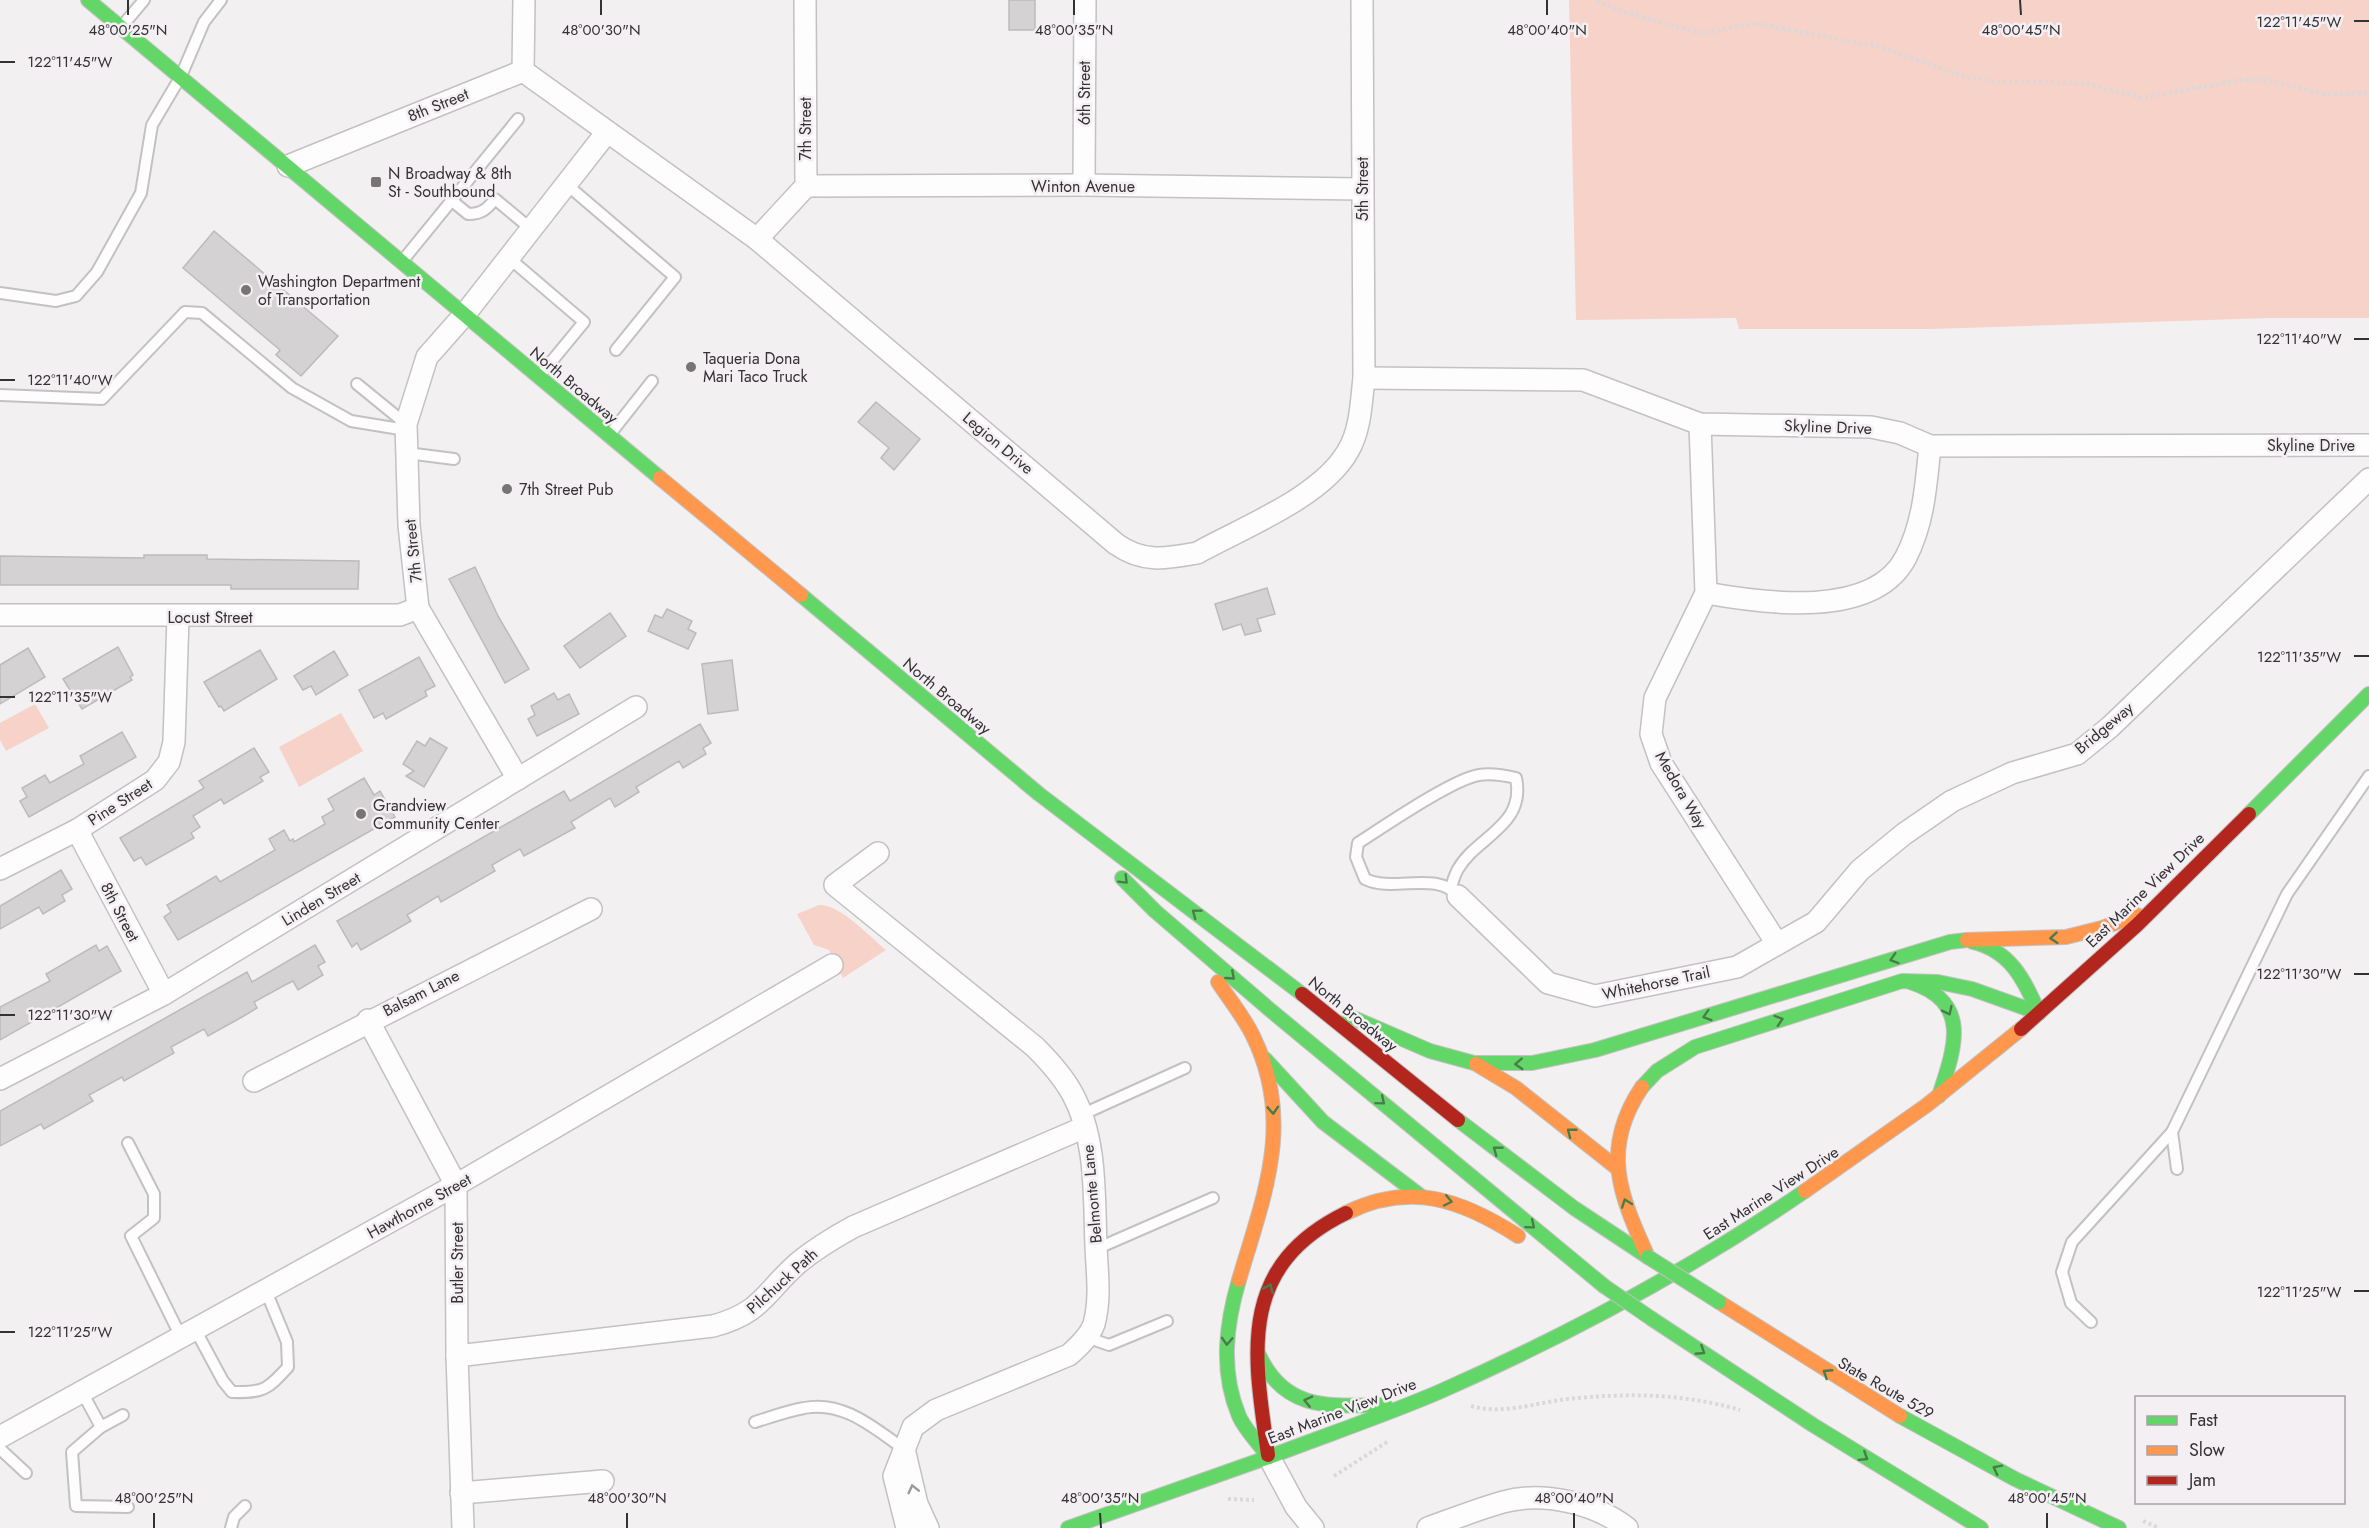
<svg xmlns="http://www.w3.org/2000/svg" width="2369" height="1528" viewBox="0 0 2369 1528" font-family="Jost,sans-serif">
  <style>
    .green { fill: #f7d2c9 }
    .building { fill: #d5d2d3; stroke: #bdbabb; stroke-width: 1.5 }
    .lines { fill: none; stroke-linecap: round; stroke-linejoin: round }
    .lane-casing { stroke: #c3c1c2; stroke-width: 14 }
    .street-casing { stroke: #c3c1c2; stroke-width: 24 }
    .fast-casing { stroke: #c3c1c2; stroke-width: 16 }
    .slow-casing { stroke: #c3c1c2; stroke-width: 16 }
    .jam-casing { stroke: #c3c1c2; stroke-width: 16 }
    .path { stroke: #dad8d9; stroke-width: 4; stroke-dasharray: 3 3; stroke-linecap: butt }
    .lane { stroke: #fdfdfd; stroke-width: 10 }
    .street { stroke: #fdfdfd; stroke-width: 21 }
    .fast { stroke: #63d668; stroke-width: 14 }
    .slow { stroke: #ff974d; stroke-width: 14 }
    .jam { stroke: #b3261e; stroke-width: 14 }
    .fast-bridge-casing { stroke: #c3c1c2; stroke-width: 16; stroke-linecap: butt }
    .fast-bridge { stroke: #63d668; stroke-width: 14 }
    .oneway { stroke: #497c4b }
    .oneway2 { stroke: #989898 }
    .ticks { fill: none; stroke: #343234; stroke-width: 2 }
    .poi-dot { fill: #777476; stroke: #f4eff3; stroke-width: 2 }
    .labels { text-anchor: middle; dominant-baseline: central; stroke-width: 5; stroke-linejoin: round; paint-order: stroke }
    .street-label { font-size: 16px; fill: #343234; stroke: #f4eff3 }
    .poi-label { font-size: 16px; fill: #343234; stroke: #f4eff3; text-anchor: start }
    .ticks-label { font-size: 15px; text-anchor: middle; fill: #343234; stroke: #f4eff3; stroke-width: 5; stroke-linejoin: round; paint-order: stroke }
  </style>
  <rect width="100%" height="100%" fill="#f3f0f2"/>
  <g class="green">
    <path d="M1569,0h800v318h-100l-338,11h-192l-3,-11 -160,2z"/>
    <path d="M35,704l14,24 -43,23 -6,-11v-17z"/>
    <path d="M341,713l22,38 -64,36 -20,-40z"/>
    <path d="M819,905c21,-1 51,32 67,45l-43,28 -14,-28 -15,-5 -17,-31z"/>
  </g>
  <g class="building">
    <rect x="1009" y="0" width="26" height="30"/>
    <path d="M214,231l124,105 -37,40 -25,-21 4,-5 -97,-82z"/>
    <path d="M876,402l44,37 -26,31 -13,-12 8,-10 -31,-26z"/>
    <path d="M144,555h63v4l152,2 -1,28h-127v-4h-231v-29l144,2z"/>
    <path d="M475,567l23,49 31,53 -24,14 -56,-104z"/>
    <path d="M1267,588l8,26 -18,5 4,12 -16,4 -4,-11 -18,6 -8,-26z"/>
    <path d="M667,609l25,12 -4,8 8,4 -8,16 -40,-18 7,-16 7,3z"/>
    <path d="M610,613l16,23 -46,32 -16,-22z"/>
    <path d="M118,647l15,28 -3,2 2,3 -50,29 -19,-30z"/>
    <path d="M28,648l17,29 -45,27v-39z"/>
    <path d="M260,650l17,29 -53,32 -3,-5 -2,1 -15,-25z"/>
    <path d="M334,651l14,24 -32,20 -5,-9 -8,4 -9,-14z"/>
    <path d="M419,657l16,29 -10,5 2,5 -41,23 -3,-6 -9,5 -15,-28z"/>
    <path d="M732,660l6,50 -30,4 -6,-50z"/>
    <path d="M554,693l4,7 11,-6 10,20 -42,22 -9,-17 7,-4 -4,-9z"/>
    <path d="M700,724l11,19 -8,5 3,6 -23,14 -4,-7 -43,26 3,5 -24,15 -5,-9 -39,24 4,6 -51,28 -4,-7 -28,16 3,6 -54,31 -3,-6 -31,19 4,6 -50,29 -4,-7 -5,4 -15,-26 227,-130 6,10z"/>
    <path d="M122,732l14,25 -107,60 -9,-16 7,-4 -5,-9 23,-13 5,8 34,-19 -4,-8z"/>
    <path d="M430,738l17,10 -23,39 -18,-11 8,-5 -11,-7 14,-23 8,5z"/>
    <path d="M254,748l15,24 -9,5 3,4 -39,23 -3,-5 -28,17 7,11 -9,6 3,5 -48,27 -5,-8 -7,4 -14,-23 84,-50 -5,-7z"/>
    <path d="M364,778l10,17 6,-4 15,26 -217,123 -14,-23 7,-5 -4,-7 49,-29 4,6 55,-32 -6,-11 15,-9 6,11 3,-2 1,3 31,-18 -3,-7 12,-7 -6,-11z"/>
    <path d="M61,870l11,19 -10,6 3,6 -22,13 -4,-7 -39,22v-23z"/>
    <path d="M96,945l3,6 8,-5 14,25 -121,69v-33l50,-26 -4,-7z"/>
    <path d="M315,945l10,17 -7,4 5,9 -25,15 -5,-9 -8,4 -31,17 3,6 -15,9 -34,19 -4,-7 -33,18 3,6 -50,28 -2,-4 -33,18 4,6 -49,28 -3,-5 -41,22v-35l247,-139 5,10z"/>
  </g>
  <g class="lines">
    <defs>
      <g id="lane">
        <path d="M123,25l21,-25"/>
        <path d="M566,184l109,93 -59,73"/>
        <path d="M451,200l17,14c14,0 19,-5 27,-15l36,30"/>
        <path d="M509,258l75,64 -42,51"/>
        <path d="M404,259l114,-140"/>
        <path d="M0,293l56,8 20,-5 21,-24 44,-79 11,-68 29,-49 23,-54 17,-22"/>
        <path d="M357,384l49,40"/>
        <path d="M0,395l102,4 83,-87 17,1 90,75 59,33 55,9"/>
        <path d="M611,433l41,-52"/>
        <path d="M407,453l47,6"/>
        <path d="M1451,887c2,-6 4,-13 7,-18 19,-33 68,-43 58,-91 -13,-3 -24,-5 -37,-3 -26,4 -96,52 -121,68l-2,14 9,22c28,14 72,-9 93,17"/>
        <path d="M1081,1115l104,-47"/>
        <path d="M128,1143l26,51v24l-23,18 50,101"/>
        <path d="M2177,1169l-5,-37 115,-238 82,-118"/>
        <path d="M1096,1249l117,-51"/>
        <path d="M2091,1322l-20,-19 -9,-31 10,-30 100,-110"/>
        <path d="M195,1329l28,52 9,11c31,1 35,-2 56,-25l-1,-25 -21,-51"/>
        <path d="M1086,1337l23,8 58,-24"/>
        <path d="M82,1392l19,35 22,-12"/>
        <path d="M755,1422c16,-5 32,-11 49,-14 39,-8 70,20 100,41"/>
        <path d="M101,1427l-29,25 4,54 52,1"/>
        <path d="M0,1449l26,24"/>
        <path d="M231,1528l3,-11 11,-11"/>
      </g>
      <g id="street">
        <path d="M523,71l234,168 359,305c27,19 49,15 81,9 47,-26 125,-56 151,-102 13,-22 13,-49 16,-73l-2,-378"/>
        <path d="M288,166l235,-95 1,-71"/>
        <path d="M1084,185l1,-185"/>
        <path d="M806,186l278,-1 277,4"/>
        <path d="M757,239l49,-53 -1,-186"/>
        <path d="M1364,378l219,2 117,44 171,3 29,6 30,13 439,-1"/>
        <path d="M1700,424l6,169 -51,105 -4,36 10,29 115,179"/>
        <path d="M1706,593c56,10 168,27 200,-36 18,-35 20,-73 24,-111"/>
        <path d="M0,615h400l18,-7"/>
        <path d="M518,779l-100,-171 -9,-83 -3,-101 21,-67 38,-43 142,-182"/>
        <path d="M77,830l87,164"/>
        <path d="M878,853l-43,32 200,162c14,14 27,28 37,46 25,45 22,103 24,153 1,26 5,52 -2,78 -4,12 -16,23 -25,31l-133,55 -23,17 -19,49 13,52"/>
        <path d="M0,869l77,-39 78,-50 14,-18 5,-20 4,-125"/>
        <path d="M1458,896l90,87 47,13 142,-29 79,-45 44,-52 44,-36 48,-33 60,-28 65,-19 33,-27 259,-248"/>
        <path d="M368,1020l88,165 1,171 6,172"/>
        <path d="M0,1079l164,-85 472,-287"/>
        <path d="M254,1081l337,-172"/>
        <path d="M457,1356l256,-30c49,-13 51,-33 85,-63 17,-14 35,-25 55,-36l232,-100"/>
        <path d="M0,1437l456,-252 376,-220"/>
        <path d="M904,1449l13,55 11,24"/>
        <path d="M1269,1457l27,50 17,21"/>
        <path d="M461,1493l142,-12"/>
        <path d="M1428,1528c25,-9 50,-19 75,-26 40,-11 92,1 124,26"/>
      </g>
      <g id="fast">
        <path d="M88,0l572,478"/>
        <path d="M801,595l238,199 263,200"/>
        <path d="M2249,814l120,-120"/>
        <path d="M1122,878l33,33 114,98 335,277"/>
        <path d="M1973,942c38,9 51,38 66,71"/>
        <path d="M1910,982c62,20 45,65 29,114"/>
        <path d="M1349,1016l81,35 44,12h58l63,-13 355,-108 17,-2"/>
        <path d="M1265,1059l58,63 99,75"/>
        <path d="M1642,1087l15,-16 38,-24 207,-66 36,1 34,7 67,24"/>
        <path d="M1458,1120l116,88 74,49"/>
        <path d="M1239,1280c-13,44 -19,91 0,136 6,14 21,29 30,41"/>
        <path d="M1652,1319l161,106 168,103"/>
        <path d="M1259,1355c26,57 72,51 126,50"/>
        <path d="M1900,1416l115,63 104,49"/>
        <path d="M1269,1457c57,-22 114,-41 170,-65 127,-56 252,-123 366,-201"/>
        <path d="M1068,1528l201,-71"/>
      </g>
      <g id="slow">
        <path d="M660,478l141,117"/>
        <path d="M1967,940l99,-3 36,-9 35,-13"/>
        <path d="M1218,982c11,17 26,35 35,54 42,86 11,159 -14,244"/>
        <path d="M1476,1064l40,24 101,80"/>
        <path d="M1642,1087c-42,62 -22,108 6,170"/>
        <path d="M1805,1191l122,-86 94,-76"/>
        <path d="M1346,1213c64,-32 116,-13 172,23"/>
        <path d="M1719,1302l181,114"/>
      </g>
      <g id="jam">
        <path d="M1302,994l156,126"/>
        <path d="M2021,1029l116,-104 112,-111"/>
        <path d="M1268,1455c-14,-100 -32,-188 78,-242"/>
      </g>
    </defs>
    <use href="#lane" class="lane-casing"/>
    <use href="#street" class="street-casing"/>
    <use href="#fast" class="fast-casing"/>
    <use href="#slow" class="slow-casing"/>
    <use href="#jam" class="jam-casing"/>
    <g class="path">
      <path d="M1597,0l20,10 82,23 18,-2 22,-6 21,-1 120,23 84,29 33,6 86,1 59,15 98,-18h26l58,14 45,-1"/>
      <path d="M1471,1406c31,9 64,-3 96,-7 59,-6 115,-6 173,11"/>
      <path d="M1334,1476l53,-34"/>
      <path d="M1228,1499l26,1"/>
      <path d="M2143,1521l16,7"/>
    </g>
    <use href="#lane" class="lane"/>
    <use href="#street" class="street"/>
    <use href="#fast" class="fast"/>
    <use href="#slow" class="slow"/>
    <use href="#jam" class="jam"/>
    <defs>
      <g id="fast-bridge">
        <path d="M1648,1257l71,45"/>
        <path d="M1604,1286l48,33"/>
      </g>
    </defs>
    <use href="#fast-bridge" class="fast-bridge-casing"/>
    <use href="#fast-bridge" class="fast-bridge"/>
  </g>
  <defs><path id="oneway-chevron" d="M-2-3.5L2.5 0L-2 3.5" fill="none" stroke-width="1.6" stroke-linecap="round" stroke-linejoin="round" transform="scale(1.5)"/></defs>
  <g class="oneway">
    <use href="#oneway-chevron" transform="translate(1124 880) rotate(45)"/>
    <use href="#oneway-chevron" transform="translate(1196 913) rotate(-143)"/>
    <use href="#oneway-chevron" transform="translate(2054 938) rotate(175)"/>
    <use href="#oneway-chevron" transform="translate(1894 959) rotate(163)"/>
    <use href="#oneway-chevron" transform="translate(1231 976) rotate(41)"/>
    <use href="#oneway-chevron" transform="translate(1948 1011) rotate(64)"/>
    <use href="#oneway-chevron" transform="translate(1707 1016) rotate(163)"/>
    <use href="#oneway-chevron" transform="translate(1779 1020) rotate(-18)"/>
    <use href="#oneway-chevron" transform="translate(1519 1064) rotate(177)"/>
    <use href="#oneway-chevron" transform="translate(1381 1101) rotate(40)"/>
    <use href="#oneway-chevron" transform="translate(1273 1110) rotate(86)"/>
    <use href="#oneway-chevron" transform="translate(1571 1132) rotate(-142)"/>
    <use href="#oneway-chevron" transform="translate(1497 1150) rotate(-143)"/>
    <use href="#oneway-chevron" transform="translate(1448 1201) rotate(12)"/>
    <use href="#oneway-chevron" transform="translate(1626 1203) rotate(-110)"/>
    <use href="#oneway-chevron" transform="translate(1531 1225) rotate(40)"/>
    <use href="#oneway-chevron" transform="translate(1269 1288) rotate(-66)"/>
    <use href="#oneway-chevron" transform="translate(1227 1341) rotate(93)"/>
    <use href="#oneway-chevron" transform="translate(1701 1351) rotate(33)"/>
    <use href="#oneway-chevron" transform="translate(1827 1373) rotate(-147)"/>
    <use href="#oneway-chevron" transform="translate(1308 1401) rotate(-167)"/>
    <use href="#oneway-chevron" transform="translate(1864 1457) rotate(32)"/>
    <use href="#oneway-chevron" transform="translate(1997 1469) rotate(-153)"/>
  </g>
  <use class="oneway2" href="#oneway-chevron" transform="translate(913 1489) rotate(-104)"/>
  <path class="ticks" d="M128,0v15M601,0v15M1074,0v15M1547,0v15M2020,0l1,15M2354,21h15M0,62h15M2354,339h15M0,380h15M2354,656h15M0,697h15M2354,974h15M0,1015h15M2354,1291h15M0,1332h15M154,1513v15M627,1513v15M1100,1513l1,15M1574,1513v15M2047,1513v15"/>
  <g class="poi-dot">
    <rect x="370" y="176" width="12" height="12" rx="3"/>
    <circle cx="246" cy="290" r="6"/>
    <circle cx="691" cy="367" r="6"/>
    <circle cx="507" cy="489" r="6"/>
    <circle cx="361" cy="814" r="6"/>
  </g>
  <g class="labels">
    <g class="street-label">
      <text transform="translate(1084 93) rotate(-90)">6th Street</text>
      <text transform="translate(438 105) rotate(-22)">8th Street</text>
      <text transform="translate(805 129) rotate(-90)">7th Street</text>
      <text x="1083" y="186">Winton Avenue</text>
      <text transform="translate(1362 189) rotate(-90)">5th Street</text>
      <text transform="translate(574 385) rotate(40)">North Broadway</text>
      <text transform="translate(1828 427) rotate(2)">Skyline Drive</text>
      <text transform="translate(998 443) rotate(40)">Legion Drive</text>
      <text x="2311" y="445">Skyline Drive</text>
      <text transform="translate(413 551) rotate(-96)">7th Street</text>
      <text x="210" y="617">Locust Street</text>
      <text transform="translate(947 696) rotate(40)">North Broadway</text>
      <text transform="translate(2104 728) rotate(-40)">Bridgeway</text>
      <text transform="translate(1681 790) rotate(60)">Medora Way</text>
      <text transform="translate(120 802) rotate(-33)">Pine Street</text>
      <text transform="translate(2145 890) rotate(-44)">East Marine View Drive</text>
      <text transform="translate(321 899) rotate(-31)">Linden Street</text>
      <text transform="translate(120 912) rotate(62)">8th Street</text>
      <text transform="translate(1656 983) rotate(-12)">Whitehorse Trail</text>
      <text transform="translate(421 993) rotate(-27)">Balsam Lane</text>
      <text transform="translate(1353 1014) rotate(39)">North Broadway</text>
      <text transform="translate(1771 1193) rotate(-33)">East Marine View Drive</text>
      <text transform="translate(1092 1194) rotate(-95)">Belmonte Lane</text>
      <text transform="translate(419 1206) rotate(-29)">Hawthorne Street</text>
      <text transform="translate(457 1263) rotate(-90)">Butler Street</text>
      <text transform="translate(782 1281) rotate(-42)">Pilchuck Path</text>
      <text transform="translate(1886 1388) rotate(30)">State Route 529</text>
      <text transform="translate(1342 1411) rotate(-21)">East Marine View Drive</text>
    </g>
    <g class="poi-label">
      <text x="388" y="173">N Broadway &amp; 8th<tspan x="388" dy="18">St - Southbound</tspan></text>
      <text x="258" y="281">Washington Department<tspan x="258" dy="18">of Transportation</tspan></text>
      <text x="703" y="358">Taqueria Dona<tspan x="703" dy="18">Mari Taco Truck</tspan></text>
      <text x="519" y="489">7th Street Pub</text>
      <text x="373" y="805">Grandview<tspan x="373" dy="18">Community Center</tspan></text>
    </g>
  </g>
  <g class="ticks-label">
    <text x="2299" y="27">122°11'45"W</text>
    <text x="128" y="35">48°00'25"N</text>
    <text x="601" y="35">48°00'30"N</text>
    <text x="1074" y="35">48°00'35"N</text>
    <text x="1547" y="35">48°00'40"N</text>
    <text x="2021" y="35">48°00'45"N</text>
    <text x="70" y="67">122°11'45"W</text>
    <text x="2299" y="344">122°11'40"W</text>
    <text x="70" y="385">122°11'40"W</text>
    <text x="2299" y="662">122°11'35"W</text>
    <text x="70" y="702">122°11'35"W</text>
    <text x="2299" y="979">122°11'30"W</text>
    <text x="70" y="1020">122°11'30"W</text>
    <text x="2299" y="1297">122°11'25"W</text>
    <text x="70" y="1337">122°11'25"W</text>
    <text x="154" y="1503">48°00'25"N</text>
    <text x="627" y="1503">48°00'30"N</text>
    <text x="1100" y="1503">48°00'35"N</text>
    <text x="1574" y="1503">48°00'40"N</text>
    <text x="2047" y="1503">48°00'45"N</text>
  </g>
  <rect x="2135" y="1396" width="210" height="108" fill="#f4eff3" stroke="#a7a3a7" stroke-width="1.5"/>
  <rect x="2147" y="1416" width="30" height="9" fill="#63d668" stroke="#a7a3a7" stroke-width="1.5"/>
  <text x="2189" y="1426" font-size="18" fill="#343234">Fast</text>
  <rect x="2147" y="1446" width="30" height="9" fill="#ff974d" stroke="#a7a3a7" stroke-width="1.5"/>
  <text x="2189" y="1456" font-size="18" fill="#343234">Slow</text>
  <rect x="2147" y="1476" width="30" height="9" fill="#b3261e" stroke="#a7a3a7" stroke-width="1.5"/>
  <text x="2189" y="1486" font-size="18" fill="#343234">Jam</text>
</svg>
